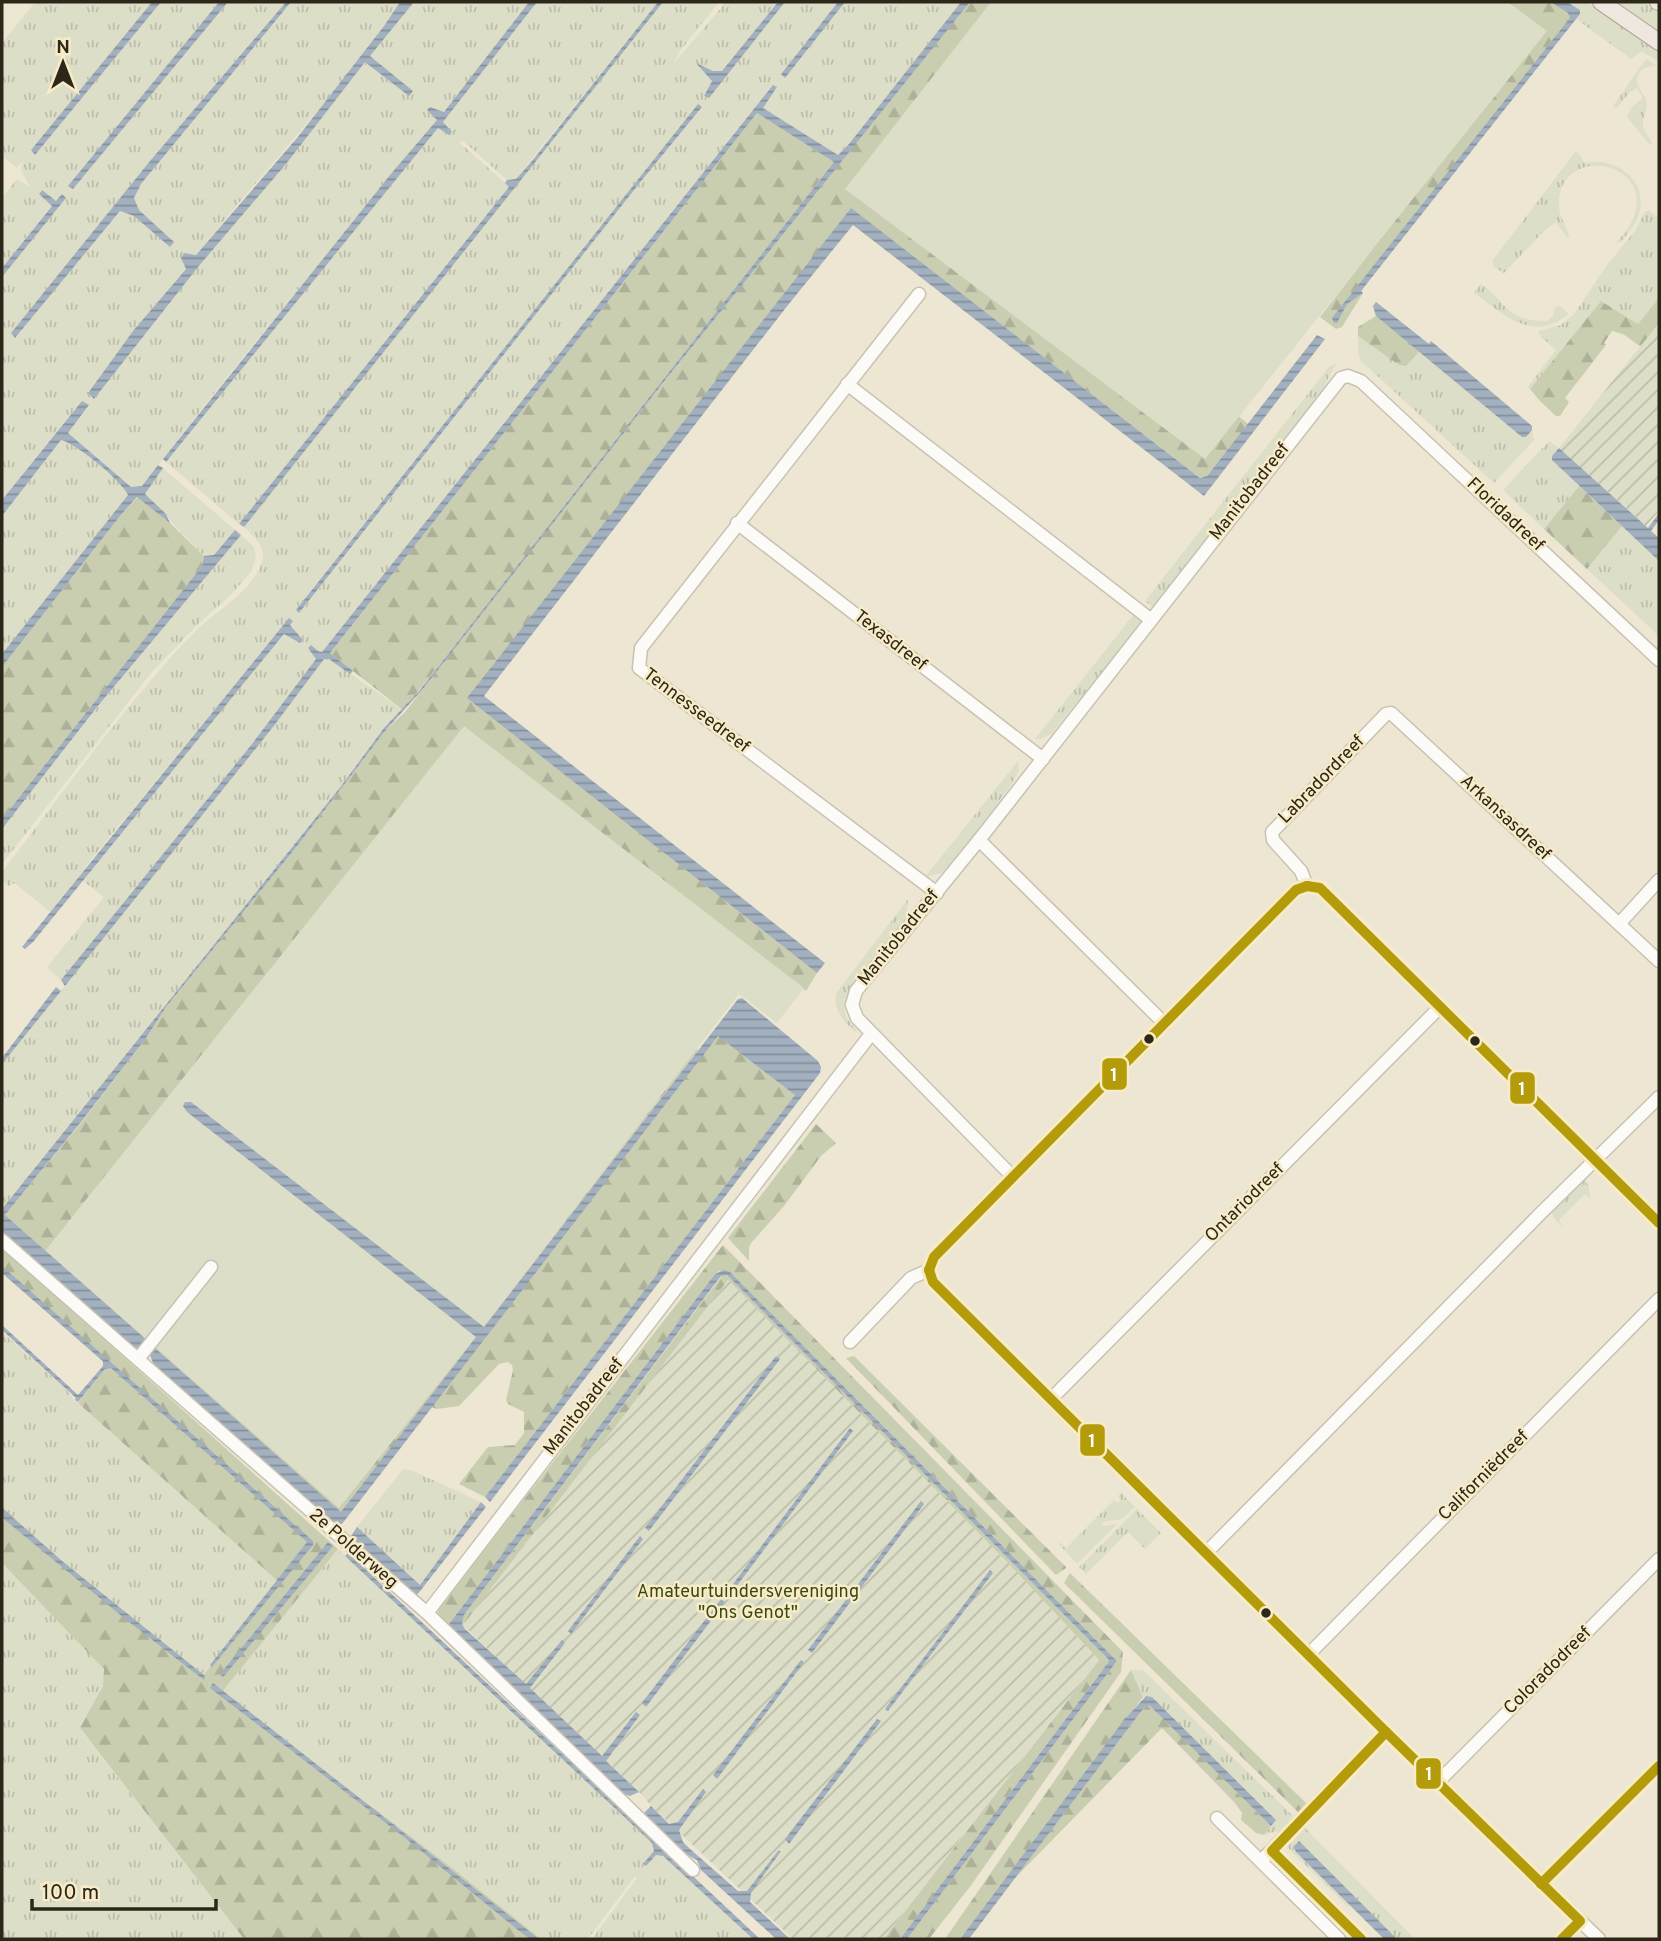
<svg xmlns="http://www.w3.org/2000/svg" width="1661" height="1941" viewBox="0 0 1661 1941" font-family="Overpass,sans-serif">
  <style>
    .grass { fill: url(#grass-tufts); fill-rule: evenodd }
    .forest { fill: url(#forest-firs) }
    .park { fill: #dcdec7 }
    .garden { fill: url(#garden-furrows) }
    .water { fill: url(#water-rules) }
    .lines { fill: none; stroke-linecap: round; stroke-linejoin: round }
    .minor-casing { stroke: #c8c2b3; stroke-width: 15 }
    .major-casing { stroke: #b4a593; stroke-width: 18 }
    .minor { stroke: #fcfbf8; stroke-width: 12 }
    .major { stroke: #eee6df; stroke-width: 16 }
    .bus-1-casing { stroke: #f8ebc7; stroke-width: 16 }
    .bus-1 { stroke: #b39b09; stroke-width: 10 }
    .bus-dot { fill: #2c2719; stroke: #f8ebc7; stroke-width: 2.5 }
    .labels { text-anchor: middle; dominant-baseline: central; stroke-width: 5; stroke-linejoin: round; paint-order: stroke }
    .street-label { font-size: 18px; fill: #2c2719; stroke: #f8ebc7 }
    .park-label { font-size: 18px; fill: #394912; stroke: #f8ebc7 }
    .line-badge { stroke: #f8ebc7; stroke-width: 2.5 }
    .badge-label { font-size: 19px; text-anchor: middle; font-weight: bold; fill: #fff }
  </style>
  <defs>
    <pattern id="grass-tufts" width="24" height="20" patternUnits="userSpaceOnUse" patternTransform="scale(1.75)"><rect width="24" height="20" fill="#dcdec7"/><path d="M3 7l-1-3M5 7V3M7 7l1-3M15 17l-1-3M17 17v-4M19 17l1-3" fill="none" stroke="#bdbeaa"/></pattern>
    <pattern id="forest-firs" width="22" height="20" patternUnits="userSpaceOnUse" patternTransform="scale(1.75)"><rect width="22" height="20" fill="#c9ceb1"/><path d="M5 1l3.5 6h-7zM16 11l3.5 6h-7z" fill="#adb198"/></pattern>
    <pattern id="garden-furrows" width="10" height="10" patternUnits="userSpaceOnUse" patternTransform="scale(1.75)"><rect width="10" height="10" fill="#dcdec7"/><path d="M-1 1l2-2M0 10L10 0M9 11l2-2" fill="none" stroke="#bdbeaa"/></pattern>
    <pattern id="water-rules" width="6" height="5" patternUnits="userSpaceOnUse" patternTransform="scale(1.75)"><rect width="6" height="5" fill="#a2b0bf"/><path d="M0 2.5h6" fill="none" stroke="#848f9a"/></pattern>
  </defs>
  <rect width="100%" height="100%" fill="#ede6d2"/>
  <g class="grass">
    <path d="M35,2h117l-121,148 4,5 126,-153h58l-150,184 4,3 155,-187h58l-136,159 -139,172 4,5 105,-127 14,5 36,30 4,-4 -35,-32 -5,-12 7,-14 150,-182h109c-60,90 -136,168 -204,253l-12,-2 2,15 -53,63 -45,61 6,7 104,-132 88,-103 79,-103 45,34 2,-4 -42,-35 44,-54h115l-85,110 -14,-5 -3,3 10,10 -215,263 -80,103 -11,1 -63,-54 21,-27 -7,-5 -80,99v-223l64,-79 -10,3 -15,-11 -2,4 13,11 -50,63v-70l15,-19 13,8 -9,-17 1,-8 -5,6 -15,-12v-113z"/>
    <path d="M537,2h121l-143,178h-8l-45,-40 -2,3 50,44 -271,337 -73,-62 272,-334 11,7 -6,-13z"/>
    <path d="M663,2h56l-39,49 -6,12 52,-61h52l-56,69h-9l-15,-7 14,17 -8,15 5,2 76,-96h53l-57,71 4,5 60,-76h116l-112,142 -11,11 -76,-47 15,-20 -4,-3 -451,567 -14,-4 9,10 -65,86 -191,236 -14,-13 57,-70 -21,-16 201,-247 17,9 2,-3 -13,-16 3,-3 -4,-2 -199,242 -38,52 -38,-30 -5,3 -7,-6v-8c55,-72 108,-146 168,-214 12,-13 25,-27 38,-38 19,-16 42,-30 52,-53 9,-18 -4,-28 -16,-40l5,-8zM698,105l4,3 -60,72 -342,432 -4,-2z"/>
    <path d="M1557,2h30l72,47v13l-17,-11 -11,8 -59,-43z"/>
    <path d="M1611,2h33l15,10v23z"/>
    <path d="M1646,59l11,7c-12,-1 -23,6 -19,19 2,6 6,10 8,14 3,11 -4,17 -3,27 1,8 9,12 9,19l-3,-1 -22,-27 5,-10 11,-9 -6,-10 -8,5 -12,15 -4,-2z"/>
    <path d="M1576,151l5,5 3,7c31,-7 65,17 55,51 -3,11 -11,19 -18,28l-5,1c7,-9 15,-17 18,-27 21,-56 -77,-73 -75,-10 0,11 8,20 10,31l-1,1 -12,-16 -13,10 -39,41 -10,-6 -2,-6z"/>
    <path d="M1649,210l8,7 2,-1v82l-21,26 -36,-23 -72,88 -2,-2 1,-2 27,-35 -15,-13 -3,-6 23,-6 13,-11 33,-49 28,-34 9,-18z"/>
    <path d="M1481,284c27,19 24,37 66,37l6,-5 2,-9 5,-1 9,8c-38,29 -63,2 -95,-21z"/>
    <path d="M1358,336l41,29 7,1 14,-15 102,86h4l6,-8 2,11 -40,43 -133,-122 -3,-9z"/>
    <path d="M1336,363l-14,28 -168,217 -9,-7 184,-234z"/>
    <path d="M61,440c16,4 60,40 67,55l-126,159v-138z"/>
    <path d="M1549,441l10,7 -7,8v4l27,26 -35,43 -41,-39z"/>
    <path d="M163,468l72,62 -21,25 -10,1 -59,-62z"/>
    <path d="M1622,526l37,35v75l-72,-67z"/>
    <path d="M241,535l13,12 2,10 -5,15 -21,24 -29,25 -50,52 -149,191v-35l95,-122z"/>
    <path d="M1135,613l9,7 -93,114 -10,5h-6z"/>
    <path d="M324,658l5,1 74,51 -19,18 -42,57 -340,424v-145l271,-337z"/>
    <path d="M1018,761l1,9 -7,13 -30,42 -40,48 -17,4z"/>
    <path d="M908,899c-1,7 -1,16 -4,22 -13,23 -65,63 -59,92 1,7 8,12 12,18h-3c-11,-11 -22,-22 -17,-39z"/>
    <path d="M1584,1178l5,8 1,12 -5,-4 -26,26 4,8 -10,-11 -1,-5z"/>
    <path d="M2,1332l63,56 9,12 207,183 -79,95 -140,-117 -60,-54z"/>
    <path d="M403,1469l8,1 70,32 -61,83 -63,-58z"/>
    <path d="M1121,1493l14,14 -13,12 -20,3 2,4 13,-2 -40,40 -19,-21h2l6,5 48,-48 4,3 3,-3 -3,-4z"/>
    <path d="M1137,1509l24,24 -16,16 -17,-17 -42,42 -7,-7z"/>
    <path d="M338,1549l314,294 2,8 -10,13 2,2 10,-11 7,1 90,83h-161l45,-61 -2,-2 -47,63h-47l-90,-72 -230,-174z"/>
    <path d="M2,1563l99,101c11,19 -11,47 -21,65l164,210h-242z"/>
    <path d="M1131,1670h12l150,146 -14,15 -15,4 12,-15 -124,-123h-9z"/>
    <path d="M1304,1827l111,112h-18l-98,-97 -3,10 53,53 -1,2 -62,-61z"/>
  </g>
  <g class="forest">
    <path d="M970,2h29l237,412 12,10 -43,54 -6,-1 -348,-268 -383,489 349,275 -11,18 -215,-157 93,206 14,10 -270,349 3,7 287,-371 77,60 -310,402 -26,-13 29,-37 27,-2 9,-12v-21l-16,-8 -2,-4 7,-30 -1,-5 -4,-3 -9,2 -40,42 -22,3 -6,-2 -85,110 -191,-169 58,-73 -65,66 -143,-126 76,-92 65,-85 20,-31 132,-162 87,-114 20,-19 106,-137 -108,135 -73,-57 427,-540 77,49 -284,364 295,-372z"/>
    <path d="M1494,2h63l15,14 -211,275 2,2 -21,34 -6,2 -16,-12 52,-67z"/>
    <path d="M1659,298v25l-18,24 -18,-13 -11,-3 -8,12 2,2 -41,53 4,4 -9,14h-4l-16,-15 -10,-12 71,-88 37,23z"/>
    <path d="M1376,316l44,35 -14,15 -7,-1 -41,-29v-9z"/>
    <path d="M1579,486l43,40 -35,43 -43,-40z"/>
    <path d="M138,497l32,26 34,33 -2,10 -200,253v-152l118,-151z"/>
    <path d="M816,1124l20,19 -15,13 -37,50 -33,37 -2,5v13l-21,-23z"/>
    <path d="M723,1245l400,407 -2,20 -149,212 -43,55h-22l210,-278 -387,-389 -11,-1 -4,3 -266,350v5l-12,-13 2,-8z"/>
    <path d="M2,1248l336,301 -117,144 230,174 90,72h-297l-164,-211 23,-42 1,-17 -102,-106v-56l60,54 140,116 78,-94 -202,-180 27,-34 4,-2 -107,-94z"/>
    <path d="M727,1275l382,385 -1,3 -208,276h-18l3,-2 214,-277 -93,-99 -278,-281 -202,404 -64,-60 2,-9 258,-339z"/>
    <path d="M854,1356l212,211v1l-10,7 -210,-217z"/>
    <path d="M1070,1573l236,230 -8,9 -234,-229z"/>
    <path d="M1131,1670l12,27 -183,242h-15z"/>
    <path d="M1146,1705h3l122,121 -7,9 -8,-2 -15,-13 1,-7 -7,-10 -73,-75 -149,152z"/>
  </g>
  <g class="park">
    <path d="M991,2h517l39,29 -342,428 -360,-270z"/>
    <path d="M464,726l340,262 -27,35 -38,-29 -255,333 -145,181 -294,-257z"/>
  </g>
  <g class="garden">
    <path d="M1659,323v188l-13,15 -87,-78z"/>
    <path d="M728,1280l278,281 93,99 -216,279h-90l-142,-133 -8,-10 -180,-171z"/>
  </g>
  <g class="water">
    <path d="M152,2h9l-126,153 -4,-5z"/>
    <path d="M219,2h9l-155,187 -5,-3z"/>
    <path d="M286,2h5l-150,182 -7,14 5,12 35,32 -4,5 -36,-31 -14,-5 -105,127 -4,-5 139,-172z"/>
    <path d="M400,2h14l-44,54 43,35 -4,5 -44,-34 -79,102 -88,103 -104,132 -6,-6 45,-62 53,-62 -5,-11 3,-5 12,2 101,-117 87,-112z"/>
    <path d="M529,2h8l-94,120 9,10 -3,3 -11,-7 -272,334 -3,-3 227,-284 47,-55 -10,-10 3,-3 14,5z"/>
    <path d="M658,2h5l-419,525 -5,-3 270,-337 -4,-4 2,-3 9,-1 16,-18z"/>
    <path d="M778,2h7l-76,96 -5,-2 8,-15 -16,-18 17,8h9z"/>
    <path d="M838,2h7l-60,76 -4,-4z"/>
    <path d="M961,2h9l-303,376 -245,312 -37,41 -87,114 -132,162 -20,31 -65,84 -76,93 143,126 -5,8 -11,-2 -130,-116v-22l340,-424 42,-57 35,-37 415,-529 -77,-49 -427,540 23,18 -3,3 -21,-15h-5l-51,68 -208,259 -4,-6 191,-236 64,-85 -8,-11 3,-3 7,6 4,1 451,-567 4,2 -14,21 75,47 11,-11z"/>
    <path d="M1551,2h16l13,8v4l-219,277 2,2 -16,11 -10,19h-3l-2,-5 238,-300 -2,-5z"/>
    <path d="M698,104l4,3 -60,73 -343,433 -3,-3z"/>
    <path d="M42,190l14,11 6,-7 4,4 -64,79v-9l50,-62 -13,-12z"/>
    <path d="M851,208l349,270 7,-2 110,-141 8,4 -121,157 -351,-271 -65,80 -304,391 341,267 -8,10 -350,-275z"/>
    <path d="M1376,302l53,42 2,-3 101,85v4l-6,7h-4l-146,-121 -3,-10z"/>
    <path d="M82,401l7,4 -21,28 63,54 11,-1 16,-21 5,3 -18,26 21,20 4,9 -33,-26 -17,19 -118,151v-13l126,-159c-7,-15 -51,-51 -67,-55l-59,76v-16z"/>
    <path d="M1559,448l89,80 11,-15v7l-8,11 8,7v23l-107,-101v-4z"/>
    <path d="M235,530l6,5 -144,172 -95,122v-10l200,-253 2,-10 10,-1z"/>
    <path d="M289,618l4,3 -3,4 13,15 -3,3 -16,-9 -251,308 -8,7 -3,-2z"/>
    <path d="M56,987l5,4 -59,73v-6z"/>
    <path d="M742,998l76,63 3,6 -1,6 -330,429 -5,-5 310,-402 -77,-59 -376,488 -7,1 -180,-157 -5,-13 5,-7 186,164 135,-175 -289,-225 -4,-6 2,-4h6l293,225 254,-328z"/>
    <path d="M2,1266l311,275v4l-101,122 -2,-2 97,-123 -196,-174 -6,1 -27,33 -3,-2 1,-2 -74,-68v-5l76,70 25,-29v-5l-101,-88z"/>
    <path d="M724,1270l6,2 387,389 -210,278h-7l208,-276 1,-3 -382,-385 -6,1 -257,339 -2,9 3,5 61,55 36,-44 3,3 -35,45 72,68 34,-44 4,3 -34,46 33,31 -9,4 -6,-2 -175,-165v-5l266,-350z"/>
    <path d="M776,1356l4,3 -131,172 -4,-3z"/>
    <path d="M850,1428l3,3 -123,164 -3,-3z"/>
    <path d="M921,1501l3,3 -112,149 -4,-3z"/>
    <path d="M481,1502l5,5 -69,88 -4,1 -62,-60 6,-9 63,58z"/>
    <path d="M2,1508l60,53 143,115 -1,4 -80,-62 -119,-98 -3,-3z"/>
    <path d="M640,1536l3,3 -72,95 -3,-3z"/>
    <path d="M328,1542l5,4 -14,17 -95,113 -2,1 -1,-4z"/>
    <path d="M348,1553l412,386h-7l-90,-83 -7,-1 -10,11 -3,-2 11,-13 -2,-8 -307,-287z"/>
    <path d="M990,1570l3,3 -105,138 -3,-2z"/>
    <path d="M721,1599l4,3 -79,105 -4,-4z"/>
    <path d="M801,1660l3,2 -87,117 -4,-4z"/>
    <path d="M213,1683l326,256h-9l-12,-9 -114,-93 -194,-149z"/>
    <path d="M1146,1696l6,1 124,123 -5,6 -122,-121h-3l-177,234h-9l164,-219z"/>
    <path d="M877,1719l4,2 -92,123 -4,-5z"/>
    <path d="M703,1789l3,3 -27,38 4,12 7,7 48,42h9l31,-40h3l-30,42 -1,9 40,37h-14l-75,-69 -4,-10 -17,-9 -36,-38 7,-7 18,18 9,-2z"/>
    <path d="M1299,1841l98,98h-13l-88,-87 -2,-5z"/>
  </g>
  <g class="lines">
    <defs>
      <g id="minor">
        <path d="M919,294l-278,354 -2,20 298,225"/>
        <path d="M847,384l303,235"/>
        <path d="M737,523l306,236"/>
        <path d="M979,840l186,184"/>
        <path d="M1307,886l-6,-15 -28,-31 -1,-8 114,-118 5,-1 268,248"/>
        <path d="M1307,886l13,2 339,335"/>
        <path d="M1619,924l40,-44"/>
        <path d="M1013,1177l-156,-159 -5,-13 4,-14 123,-151 362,-462 7,-2 13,5 298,279"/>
        <path d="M2,1240l425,373 266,257"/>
        <path d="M929,1270l4,12 453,450 213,207"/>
        <path d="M850,1342l61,-64 18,-8 5,-13 362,-367 11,-4"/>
        <path d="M138,1359l73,-92"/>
        <path d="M1051,1399l389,-392"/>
        <path d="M1206,1553l335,-340 118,-116"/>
        <path d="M427,1613l444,-579"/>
        <path d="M1309,1654l350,-355"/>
        <path d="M1438,1782l221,-223"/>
        <path d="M1217,1818l122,121"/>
        <path d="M1262,1860l124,-128"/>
        <path d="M1541,1884l118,-118"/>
        <path d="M1562,1939l18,-18"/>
      </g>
      <g id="major">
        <path d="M1601,2l58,40"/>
        <path d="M1658,2h1"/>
      </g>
    </defs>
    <use href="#minor" class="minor-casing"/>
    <use href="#major" class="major-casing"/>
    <use href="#minor" class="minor"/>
    <use href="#major" class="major"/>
    <defs>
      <g id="bus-1">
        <path d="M1307,886l13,2 339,335"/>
        <path d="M929,1270l4,12 453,450 194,189 -18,18"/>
        <path d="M929,1270l5,-13 362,-367 11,-4"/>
        <path d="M1541,1884l118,-118"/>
        <path d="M1361,1939l-89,-88 114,-119"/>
      </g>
    </defs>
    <use href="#bus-1" class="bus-1-casing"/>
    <use href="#bus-1" class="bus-1"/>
  </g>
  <g class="bus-dot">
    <circle cx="1149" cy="1039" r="6"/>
    <circle cx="1475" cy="1041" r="6"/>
    <circle cx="1266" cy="1613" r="6"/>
  </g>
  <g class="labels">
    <g class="street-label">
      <text transform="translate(1250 492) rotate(-52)">Manitobadreef</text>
      <text transform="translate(1505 515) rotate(43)">Floridadreef</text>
      <text transform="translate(890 641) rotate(38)">Texasdreef</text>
      <text transform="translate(696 711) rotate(37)">Tennesseedreef</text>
      <text transform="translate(1322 780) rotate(-46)">Labradordreef</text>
      <text transform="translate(1505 818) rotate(43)">Arkansasdreef</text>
      <text transform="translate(899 938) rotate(-51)">Manitobadreef</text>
      <text transform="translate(1245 1203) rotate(-45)">Ontariodreef</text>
      <text transform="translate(584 1407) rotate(-52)">Manitobadreef</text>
      <text transform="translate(1484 1476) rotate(-45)">Californiëdreef</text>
      <text transform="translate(353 1549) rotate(41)">2e Polderweg</text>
      <text transform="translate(1548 1671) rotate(-45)">Coloradodreef</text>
    </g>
    <g class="park-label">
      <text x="748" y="1592">Amateurtuindersvereniging<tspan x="748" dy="21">"Ons Genot"</tspan></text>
    </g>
  </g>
  <g class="line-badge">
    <rect x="1101" y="1057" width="27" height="34" rx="7" fill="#b39b09"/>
    <rect x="1509" y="1071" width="27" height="34" rx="7" fill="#b39b09"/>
    <rect x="1079" y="1423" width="27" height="34" rx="7" fill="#b39b09"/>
    <rect x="1415" y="1757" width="27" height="33" rx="7" fill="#b39b09"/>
  </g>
  <g class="badge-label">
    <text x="1114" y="1081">1</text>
    <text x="1522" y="1095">1</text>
    <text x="1092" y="1447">1</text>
    <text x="1429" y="1780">1</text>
  </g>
  <rect width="1661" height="1941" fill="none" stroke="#2c2719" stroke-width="7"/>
  <g transform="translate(63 63)" stroke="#f8ebc7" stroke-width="5" paint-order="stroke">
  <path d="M0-5L12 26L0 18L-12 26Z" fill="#2c2719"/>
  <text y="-10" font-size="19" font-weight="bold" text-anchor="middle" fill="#2c2719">N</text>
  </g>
  <path d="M32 1899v10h184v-10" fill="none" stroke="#2c2719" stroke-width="3.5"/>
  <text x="42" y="1899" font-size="21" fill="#2c2719" stroke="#f8ebc7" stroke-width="5" paint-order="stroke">100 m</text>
</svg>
